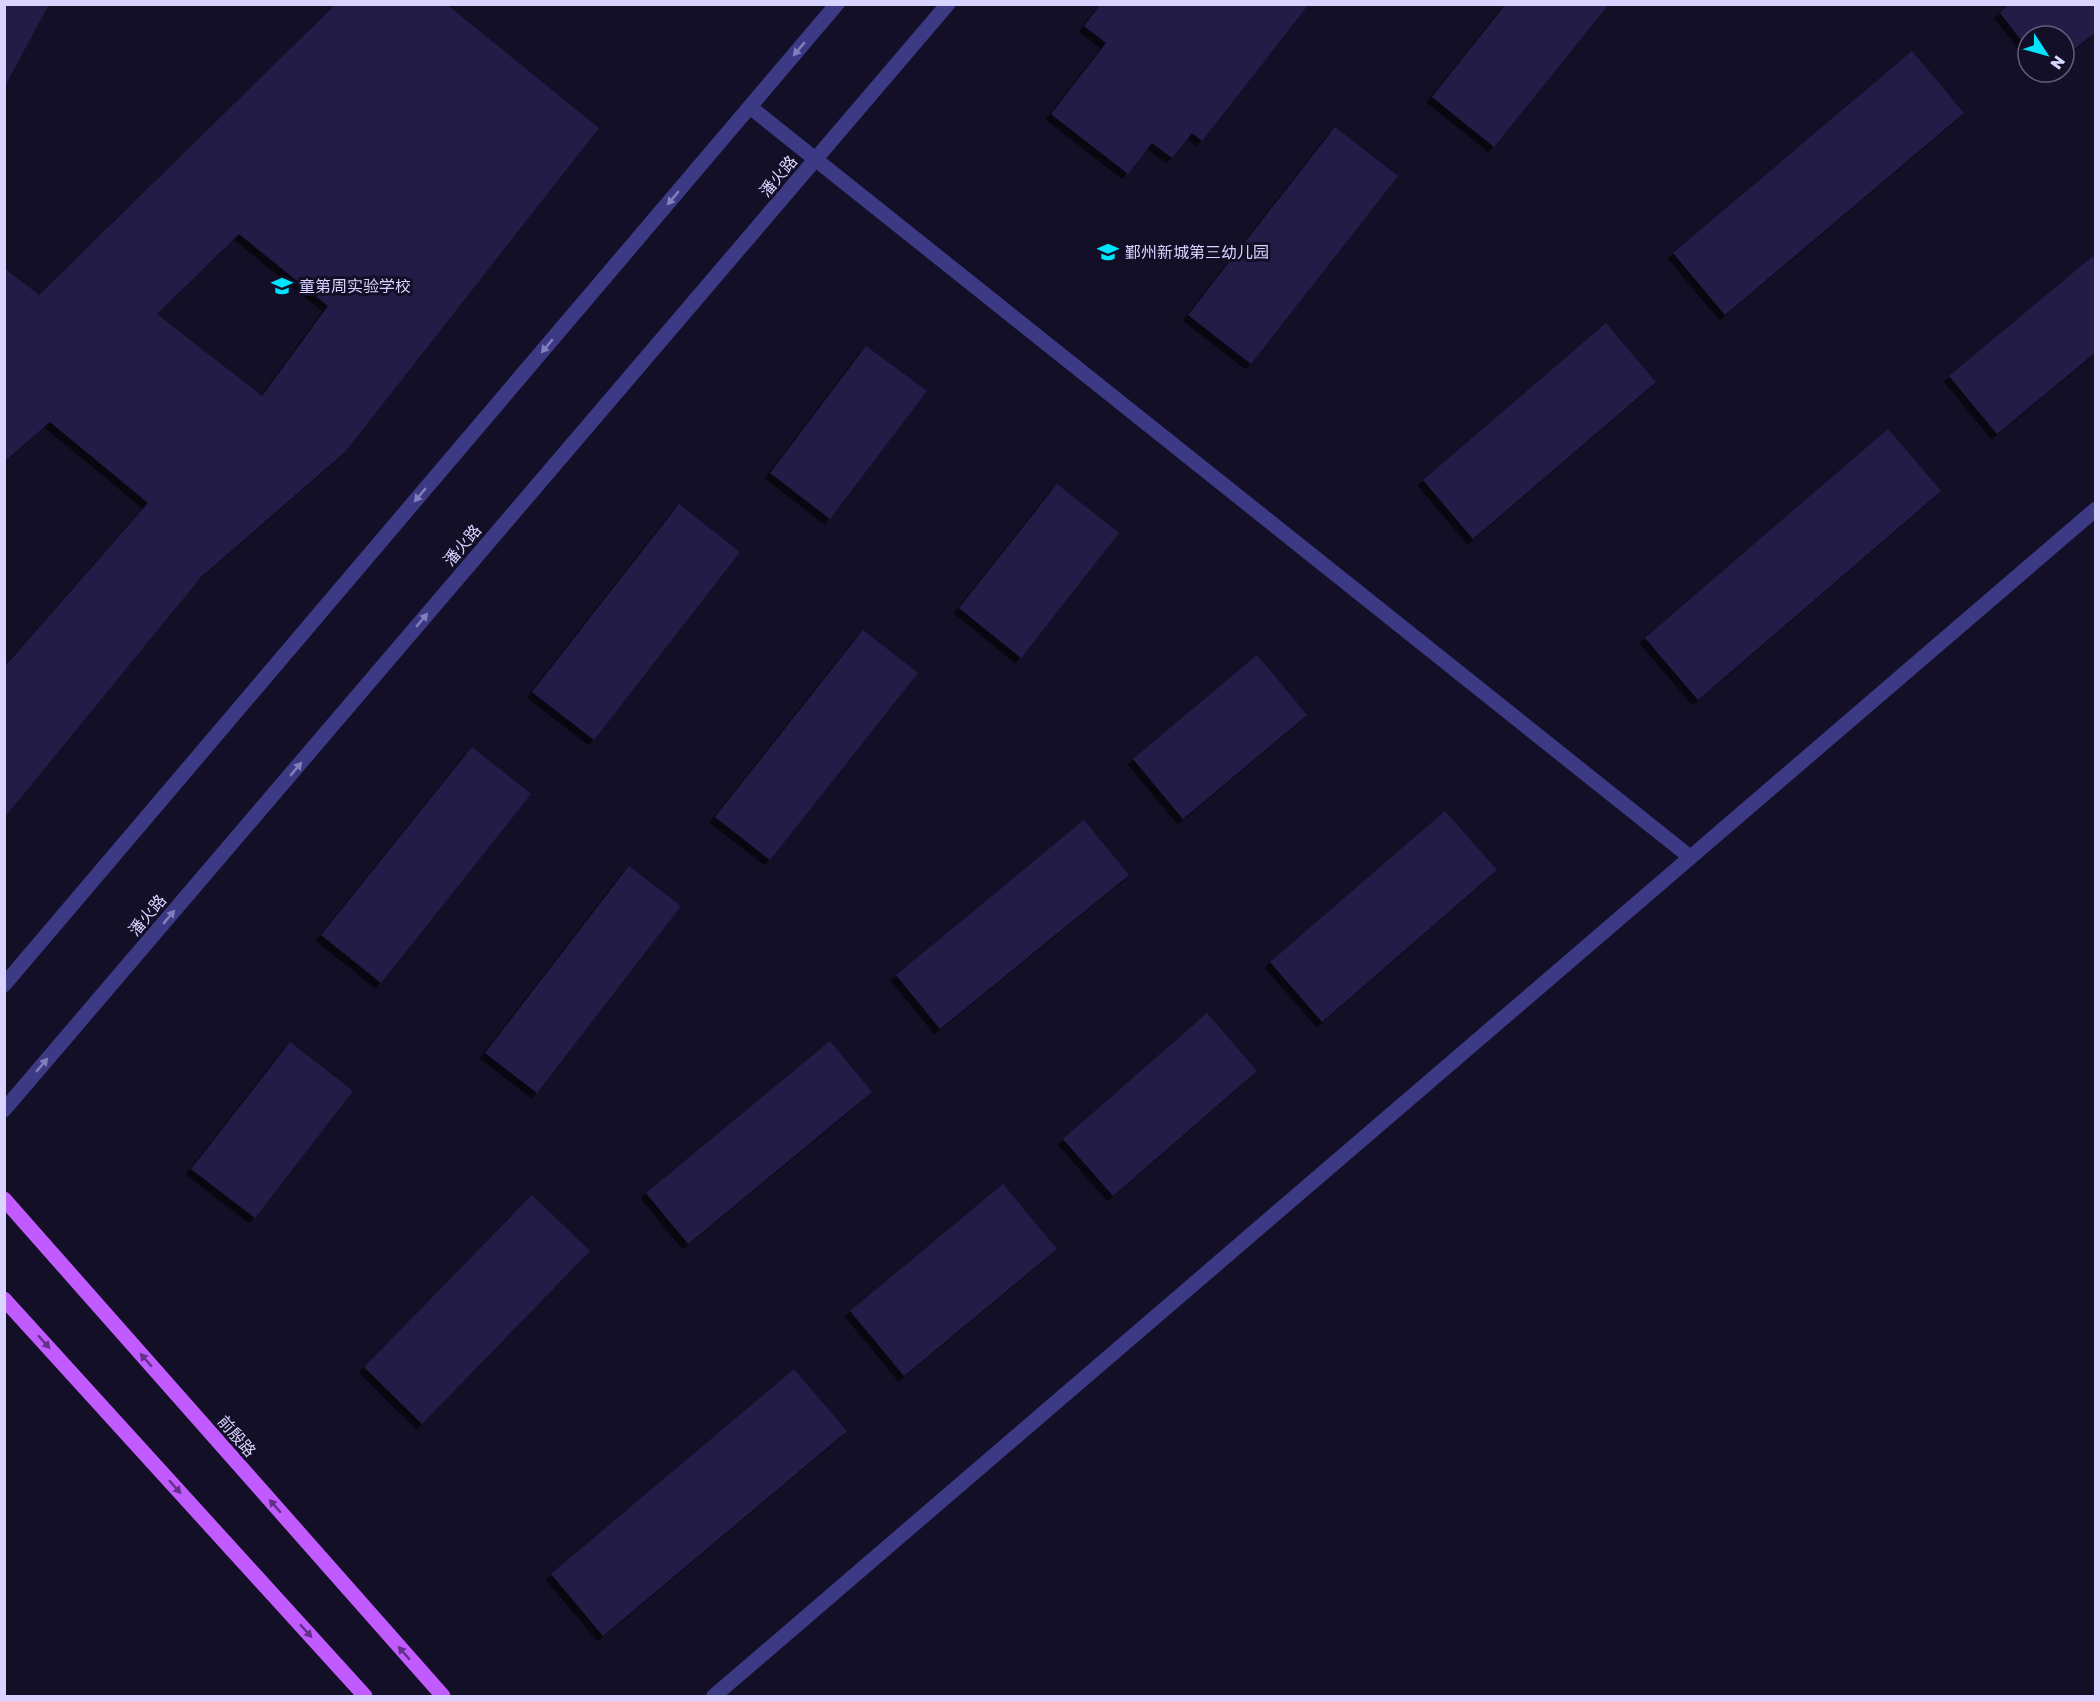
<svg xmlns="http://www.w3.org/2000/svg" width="2100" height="1701" viewBox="0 0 2100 1701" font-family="'Golos Text','Noto Sans SC',sans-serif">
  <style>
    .building { fill: #241b47; fill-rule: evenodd; filter: url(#shadow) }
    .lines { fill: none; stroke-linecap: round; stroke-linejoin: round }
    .minor { stroke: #3d3a85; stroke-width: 15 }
    .major { stroke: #c25bff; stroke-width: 15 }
    .oneway { fill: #837fbc }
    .oneway2 { fill: #623188 }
    .labels { text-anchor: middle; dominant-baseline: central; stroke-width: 6; stroke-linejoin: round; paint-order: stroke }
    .street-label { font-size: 16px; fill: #d9d4ff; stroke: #130f26 }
    .poi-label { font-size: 16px; fill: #d9d4ff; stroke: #130f26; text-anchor: start }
  </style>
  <defs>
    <filter id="shadow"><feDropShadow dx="-5.5" dy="5.5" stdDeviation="0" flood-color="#0009"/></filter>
  </defs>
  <rect width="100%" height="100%" fill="#130f26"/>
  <g class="building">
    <path d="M5,4h44l-44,82z"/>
    <path d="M336,4h110l153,124 -254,324 -144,125 -196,240v-155l2,2 141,-161 -98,-81 -46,40v-194l35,27zM239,234l89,72 -66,90 -105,-82z"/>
    <path d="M1101,4h208l-107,137 -10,-8 -20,25 -20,-15 -24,31 -77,-60 55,-71 -22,-17z"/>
    <path d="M1506,4h103l-115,143 -62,-50z"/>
    <path d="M2010,4h86v28l-32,25v-21h-36v13l-28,-36z"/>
    <path d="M1912,51l52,62 -239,202 -52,-62z"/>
    <path d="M1335,127l63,49 -147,188 -63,-49z"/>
    <path d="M2092,257l4,4v91l-99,82 -48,-58z"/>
    <path d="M1606,323l50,59 -183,157 -50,-59z"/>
    <path d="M866,346l61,45 -97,128 -60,-46z"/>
    <path d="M1888,429l53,62 -243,209 -53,-62z"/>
    <path d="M1057,484l62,49 -98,125 -62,-50z"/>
    <path d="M679,504l61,48 -146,188 -62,-48z"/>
    <path d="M863,630l55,43 -148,187 -55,-43z"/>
    <path d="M1257,655l50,60 -124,104 -50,-60z"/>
    <path d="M472,747l59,47 -150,189 -60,-48z"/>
    <path d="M1445,811l52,59 -175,152 -52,-60z"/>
    <path d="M1084,820l45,55 -189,154 -44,-54z"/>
    <path d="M629,866l52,40 -144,187 -52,-40z"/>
    <path d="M1207,1013l50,58 -144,125 -50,-57z"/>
    <path d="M830,1041l42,51 -184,152 -42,-51z"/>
    <path d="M290,1042l63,49 -98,127 -64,-49z"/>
    <path d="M1003,1184l54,65 -153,127 -54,-65z"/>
    <path d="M532,1195l58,56 -168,173 -58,-57z"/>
    <path d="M794,1369l53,62 -244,205 -52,-62z"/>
  </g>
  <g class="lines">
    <g class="minor">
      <path d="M750,107l940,750"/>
      <path d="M4,985l833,-981"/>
      <path d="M4,1110l944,-1106"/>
      <path d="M714,1696l1382,-1187"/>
    </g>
    <g class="major">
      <path d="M4,1199l439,497"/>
      <path d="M4,1299l361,397"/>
    </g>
  </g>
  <defs><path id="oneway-solid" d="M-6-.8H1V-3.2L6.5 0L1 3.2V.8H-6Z" transform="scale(1.5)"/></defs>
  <g class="oneway">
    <use href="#oneway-solid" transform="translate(799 49) rotate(130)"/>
    <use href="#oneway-solid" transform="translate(673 198) rotate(130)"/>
    <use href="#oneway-solid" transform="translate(547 346) rotate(130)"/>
    <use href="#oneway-solid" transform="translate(420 495) rotate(130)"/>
    <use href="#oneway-solid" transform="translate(422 620) rotate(-50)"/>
    <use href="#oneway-solid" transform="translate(296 769) rotate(-50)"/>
    <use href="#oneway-solid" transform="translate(169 917) rotate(-50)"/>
    <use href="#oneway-solid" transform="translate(42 1065) rotate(-50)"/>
  </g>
  <g class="oneway2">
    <use href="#oneway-solid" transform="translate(44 1342) rotate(48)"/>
    <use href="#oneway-solid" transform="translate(146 1360) rotate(-131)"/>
    <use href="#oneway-solid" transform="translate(175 1487) rotate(48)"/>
    <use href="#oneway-solid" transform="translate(275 1506) rotate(-131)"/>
    <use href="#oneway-solid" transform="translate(306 1631) rotate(48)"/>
    <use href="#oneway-solid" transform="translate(404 1653) rotate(-131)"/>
  </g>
  <defs>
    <symbol id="school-bare" viewBox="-9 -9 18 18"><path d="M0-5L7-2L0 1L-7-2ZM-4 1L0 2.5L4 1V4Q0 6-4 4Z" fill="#00e5ff" stroke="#130f26" stroke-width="2.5" paint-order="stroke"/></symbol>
  </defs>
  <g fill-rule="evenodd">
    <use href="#school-bare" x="1093" y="237" width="30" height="30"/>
    <use href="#school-bare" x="267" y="271" width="30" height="30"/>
  </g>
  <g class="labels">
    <g class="street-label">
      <text transform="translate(778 176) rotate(-50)">潘火路</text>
      <text transform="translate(462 545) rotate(-50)">潘火路</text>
      <text transform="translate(147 915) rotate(-50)">潘火路</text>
      <text transform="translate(237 1436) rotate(49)">前殷路</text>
    </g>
    <g class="poi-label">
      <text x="1125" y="252">鄞州新城第三幼儿园</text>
      <text x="299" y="286">童第周实验学校</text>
    </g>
  </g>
  <rect width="2100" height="1701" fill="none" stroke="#d9d4ff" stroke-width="12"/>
  <g transform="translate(2046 54) rotate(126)"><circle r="28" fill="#130f26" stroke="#625e7d" stroke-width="1.5"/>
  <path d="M0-4.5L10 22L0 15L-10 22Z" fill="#00e5ff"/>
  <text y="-9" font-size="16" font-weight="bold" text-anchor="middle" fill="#d9d4ff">N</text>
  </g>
</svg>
